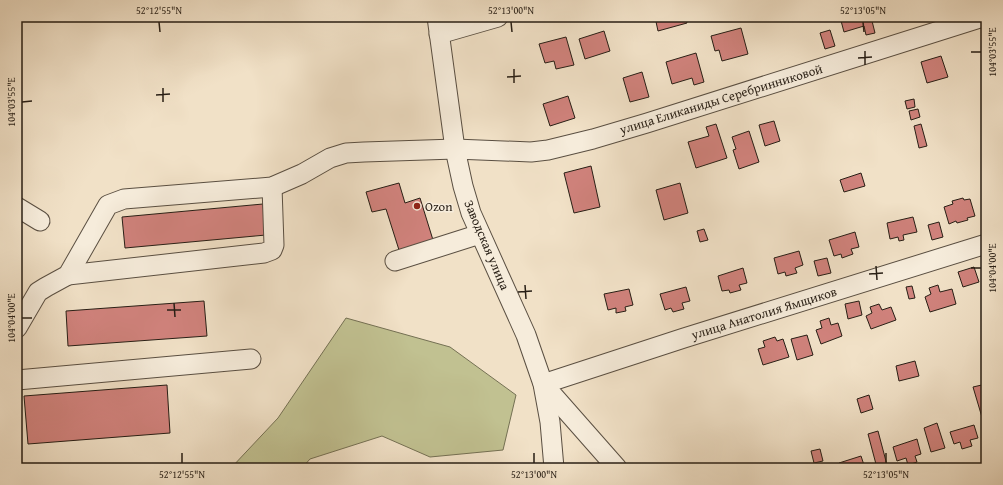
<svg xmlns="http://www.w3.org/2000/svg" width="1003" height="485" viewBox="0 0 1003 485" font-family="'Gentium Book Plus',serif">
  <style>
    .green { fill: #c1c191; stroke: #747053 }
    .building { fill: #d0827c; stroke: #271e15 }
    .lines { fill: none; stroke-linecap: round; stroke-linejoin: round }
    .minor-casing { stroke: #5a4f42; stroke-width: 21 }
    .minor { stroke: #f6ecdb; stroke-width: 19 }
    .ticks { fill: none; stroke: #271e15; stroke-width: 1.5 }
    .poi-dot { fill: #8f2418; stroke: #f6ecdb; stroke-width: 1.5 }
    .labels { text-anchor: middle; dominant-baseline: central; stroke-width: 3; stroke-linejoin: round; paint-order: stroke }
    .street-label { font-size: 13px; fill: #271e15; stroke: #f6ecdb }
    .poi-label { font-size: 13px; fill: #271e15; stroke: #f6ecdb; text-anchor: start }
    .neatline { fill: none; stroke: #271e15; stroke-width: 1.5 }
    .ticks-label { font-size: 10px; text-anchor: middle; fill: #271e15 }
  </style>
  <rect width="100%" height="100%" fill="#f1e1c7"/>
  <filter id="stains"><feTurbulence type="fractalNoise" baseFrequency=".005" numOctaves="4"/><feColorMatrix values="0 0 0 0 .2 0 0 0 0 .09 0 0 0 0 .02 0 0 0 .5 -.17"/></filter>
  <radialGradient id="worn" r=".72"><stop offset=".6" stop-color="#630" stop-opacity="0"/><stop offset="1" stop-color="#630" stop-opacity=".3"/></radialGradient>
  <path class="green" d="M346,318l104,29 66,48 -13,55 -73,7 -48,-21 -72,23 -8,9h-71l47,-50z"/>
  <g class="building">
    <path d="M655,17h30l2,6 -29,8z"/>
    <path d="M840,17h31l4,16 -9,2 -2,-9 -20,6z"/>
    <path d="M741,28l7,26 -26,7 -3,-11 -4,1 -4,-15z"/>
    <path d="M830,30l5,16 -10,3 -5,-16z"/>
    <path d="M604,31l6,20 -25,8 -6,-20z"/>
    <path d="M566,37l8,28 -18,4 -2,-8 -9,2 -6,-19z"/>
    <path d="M696,53l8,29 -10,3 -2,-7 -20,6 -6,-22z"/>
    <path d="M941,56l7,21 -21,6 -6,-21z"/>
    <path d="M642,72l7,25 -19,5 -7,-24z"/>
    <path d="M568,96l7,22 -25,8 -7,-22z"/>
    <path d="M914,99l1,8 -8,2 -2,-8z"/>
    <path d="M918,109l2,8 -9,3 -2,-9z"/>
    <path d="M774,121l6,20 -15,5 -6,-21z"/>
    <path d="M716,124l11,34 -31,10 -8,-26 21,-6 -3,-9z"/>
    <path d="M921,124l6,22 -8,2 -5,-22z"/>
    <path d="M749,131l10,31 -20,7 -6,-19 3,-1 -4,-12z"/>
    <path d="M591,166l9,41 -26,6 -10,-40z"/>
    <path d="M861,173l4,13 -21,6 -4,-12z"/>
    <path d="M399,183l6,20 15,-5 13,42 -34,10 -13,-41 -14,3 -6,-20z"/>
    <path d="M680,183l8,30 -24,7 -8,-30z"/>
    <path d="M963,198l1,2 6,-1 5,17 -8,2 1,2 -11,3 -1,-2 -7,3 -5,-17 9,-3 -1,-3z"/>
    <path d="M263,204l3,31 -141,13 -3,-31z"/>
    <path d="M913,217l4,15 -14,3 1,5 -5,1 -1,-4 -8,2 -3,-16z"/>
    <path d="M939,222l4,15 -11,3 -4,-15z"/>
    <path d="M704,229l4,11 -8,2 -3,-11z"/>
    <path d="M855,232l4,15 -8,2 2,5 -11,4 -1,-4 -7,2 -5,-16z"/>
    <path d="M799,251l4,14 -8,3 2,5 -11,3 -1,-4 -7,2 -4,-16z"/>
    <path d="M827,258l4,15 -13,3 -4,-15z"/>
    <path d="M974,267l5,15 -16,5 -5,-15z"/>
    <path d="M743,268l4,15 -8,2 2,5 -11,3 -1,-3 -7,1 -4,-15z"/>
    <path d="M938,285l2,7 12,-3 4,15 -26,8 -5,-15 6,-3 -2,-6z"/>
    <path d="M912,286l3,12 -6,1 -3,-12z"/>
    <path d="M686,287l4,14 -8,2 2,6 -11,3 -2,-4 -6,2 -5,-16z"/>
    <path d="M629,289l4,16 -8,2 1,4 -10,2v-5l-8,2 -4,-16z"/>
    <path d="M204,301l3,35 -139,10 -2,-35z"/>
    <path d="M859,301l3,14 -14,4 -3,-15z"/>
    <path d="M879,304l3,6 9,-3 5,13 -25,9 -5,-13 6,-3 -2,-6z"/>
    <path d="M829,318l2,7 7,-2 4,13 -21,8 -5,-14 6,-2 -2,-7z"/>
    <path d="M807,335l6,20 -16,5 -6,-21z"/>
    <path d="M775,337l2,4 6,-2 6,18 -26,8 -5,-16 7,-2 -2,-6z"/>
    <path d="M915,361l4,15 -20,5 -3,-15z"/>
    <path d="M986,384v40h-2l-11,-37z"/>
    <path d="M167,385l3,48 -142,11 -4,-48z"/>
    <path d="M869,395l4,14 -12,4 -4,-14z"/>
    <path d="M937,423l8,25 -14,4 -7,-24z"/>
    <path d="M974,425l4,13 -8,2 2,6 -10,3 -2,-7 -6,2 -4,-12z"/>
    <path d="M878,431l9,34 -10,3 -9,-34z"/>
    <path d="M917,439l4,15 -6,2 2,6 -9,3 -2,-7 -9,3 -4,-14z"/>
    <path d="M820,449l3,12 -9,2 -3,-12z"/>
    <path d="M861,456l4,12h-24l-2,-5z"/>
  </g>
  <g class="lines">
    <defs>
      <g id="minor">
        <path d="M437,17l18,132 8,37 8,27 55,122 17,49 7,38 4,46"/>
        <path d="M439,34l59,-17"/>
        <path d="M17,207l23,14"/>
        <path d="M395,261l85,-27"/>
        <path d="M68,275l196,-22 8,-3 2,-5 -2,-58"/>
        <path d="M17,328l21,-36 8,-5 22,-12 40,-70 16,-6 148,-12 30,-13 28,-16 16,-5 18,-1 91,-3 76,3 17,-2 45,-11 54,-16 336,-106"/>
        <path d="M17,380l234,-21"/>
        <path d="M617,468l-74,-84 141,-46 302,-94"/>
      </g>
    </defs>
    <use href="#minor" class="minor-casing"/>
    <use href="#minor" class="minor"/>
  </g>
  <path class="ticks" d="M159,22l1,10M511,22l1,10M863,22l1,10M865,51v14M971,52h10M858,58l14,-1M514,69v14M507,77l14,-1M163,88v14M156,95l14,-1M22,102l10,-1M876,266l1,14M971,268h10M869,274l14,-1M525,285l1,14M518,292l14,-1M174,303l1,14M167,310h14M22,318h10M182,453v10M534,453v10M886,453v10"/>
  <circle class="poi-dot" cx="417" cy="206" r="4"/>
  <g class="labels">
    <g class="street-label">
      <text transform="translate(721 99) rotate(-17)">улица Еликаниды Серебринниковой</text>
      <text transform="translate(487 245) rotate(67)">Заводская улица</text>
      <text transform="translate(764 313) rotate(-17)">улица Анатолия Ямщиков</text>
    </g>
    <g class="poi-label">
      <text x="425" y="206">Ozon</text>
    </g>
  </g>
  <rect width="1003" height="485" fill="none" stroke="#f1e1c7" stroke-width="44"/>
  <rect x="22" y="22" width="959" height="441" class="neatline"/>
  <g class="ticks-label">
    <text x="159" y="14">52°12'55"N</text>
    <text x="511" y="14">52°13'00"N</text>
    <text x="863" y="14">52°13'05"N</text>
    <text transform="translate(992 52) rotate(-90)" y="4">104°03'55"E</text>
    <text transform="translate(11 102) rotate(-90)" y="4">104°03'55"E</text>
    <text transform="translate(992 268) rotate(-90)" y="4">104°04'00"E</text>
    <text transform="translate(11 318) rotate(-90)" y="4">104°04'00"E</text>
    <text x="182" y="478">52°12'55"N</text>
    <text x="534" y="478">52°13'00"N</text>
    <text x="886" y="478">52°13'05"N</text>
  </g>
  <rect width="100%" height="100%" filter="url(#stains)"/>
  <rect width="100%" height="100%" fill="url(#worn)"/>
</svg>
